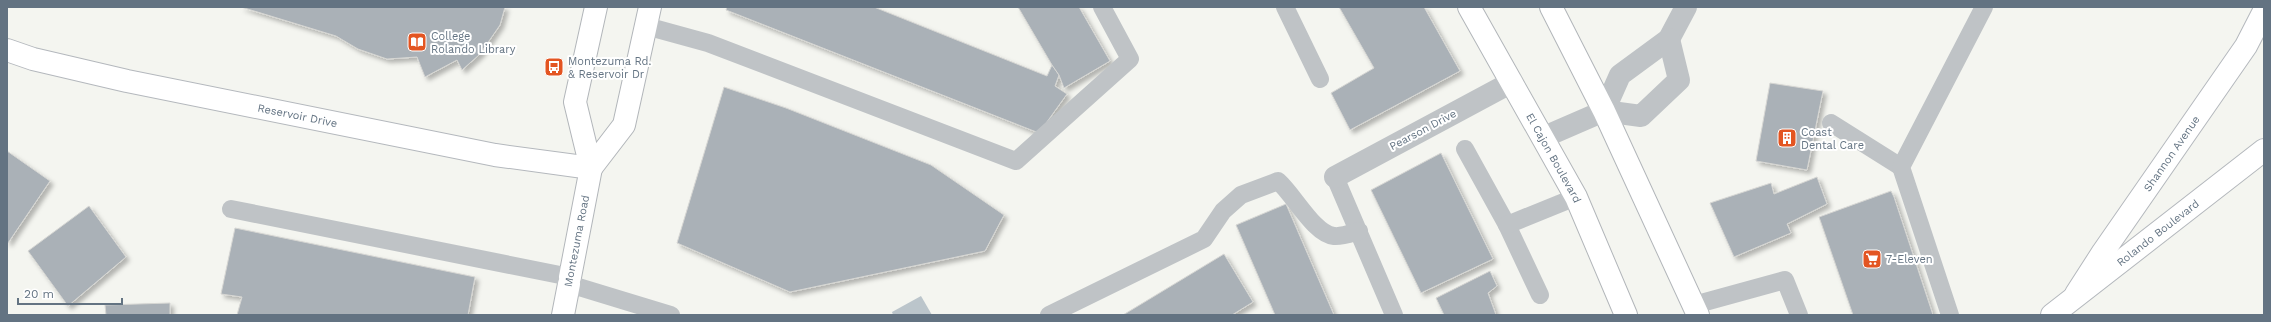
<svg xmlns="http://www.w3.org/2000/svg" width="2271" height="322" viewBox="0 0 2271 322" font-family="'Work Sans',sans-serif">
  <style>
    .water { fill: #bbc5cb }
    .building { fill: #aab1b7; stroke: #d6d6d3; filter: url(#shadow) }
    .lines { fill: none; stroke-linecap: round; stroke-linejoin: round }
    .secondary-casing { stroke: #b4b8bd; stroke-width: 24 }
    .primary-casing { stroke: #b2b6ba; stroke-width: 24 }
    .lane { stroke: #bfc3c6; stroke-width: 18 }
    .street { stroke: #bfc3c6; stroke-width: 22 }
    .secondary { stroke: #fff; stroke-width: 22 }
    .primary { stroke: #fff; stroke-width: 22 }
    .labels { text-anchor: middle; dominant-baseline: central; stroke-width: 4; stroke-linejoin: round; paint-order: stroke }
    .poi-label { font-size: 11px; fill: #637382; stroke: #fff; text-anchor: start }
    .street-label { font-size: 11px; fill: #637382; stroke: #fff }
  </style>
  <defs>
    <filter id="shadow"><feDropShadow dx="3.5" dy="3.5" stdDeviation="2" flood-color="#0004"/></filter>
  </defs>
  <rect width="100%" height="100%" fill="#f4f5f0"/>
  <path class="water" d="M921,296l11,19h-39l-1,-3z"/>
  <g class="building">
    <path d="M241,7h264l-5,18 -20,29 -18,16 -5,-10 -32,17 -8,-20 -30,2 -29,-10 -22,-13z"/>
    <path d="M727,7h147l173,69 5,-11 7,10 -4,11 12,8 -28,39 -313,-123z"/>
    <path d="M1018,7h61l31,54 -46,27 -5,-13 -7,-10z"/>
    <path d="M1339,7h85l36,64 -110,59 -19,-37 43,-25z"/>
    <path d="M1770,83l53,8 -16,79 -51,-9z"/>
    <path d="M724,87l62,21 145,57 73,50 -19,36 -195,41 -113,-49z"/>
    <path d="M7,151l43,30 -42,62 -1,-1z"/>
    <path d="M1441,153l52,106 -72,34 -50,-103z"/>
    <path d="M1817,177l10,27 -40,20 4,9 -57,24 -24,-54 61,-20 3,11z"/>
    <path d="M1891,191l3,6 39,118h-80l-34,-98z"/>
    <path d="M1286,204l48,111h-59l-39,-90z"/>
    <path d="M89,206l37,51 -58,49 -40,-55z"/>
    <path d="M235,228l240,49 -7,38h-231l5,-18 -21,-3z"/>
    <path d="M1224,254l29,48 -21,13h-109z"/>
    <path d="M1490,271l7,15 -9,7 8,22h-52l-8,-17z"/>
    <path d="M170,303v12h-64l-1,-10z"/>
  </g>
  <g class="lines">
    <defs>
      <g id="secondary">
        <path id="s1" d="M7,50l26,9 94,22 368,74 96,13"/>
        <path id="s2" d="M2076,294l27,-42 143,-206 18,-35"/>
        <path id="s3" d="M2052,315l212,-165"/>
      </g>
      <g id="primary">
        <path id="s4" d="M1469,7l107,190 50,118"/>
        <path d="M1551,7l53,104 94,204"/>
        <path d="M591,168l33,-43 26,-118"/>
        <path d="M570,277l21,-109 -16,-66 21,-95"/>
        <path d="M563,315l6,-31"/>
      </g>
    </defs>
    <use href="#secondary" class="secondary-casing"/>
    <use href="#primary" class="primary-casing"/>
    <g class="lane">
      <path d="M1285,7l35,72"/>
      <path d="M646,26l62,17 308,118 114,-102 -28,-52"/>
      <path d="M1831,123l70,44"/>
      <path d="M1465,149l42,76 33,70"/>
      <path d="M1335,177l59,138"/>
      <path d="M231,209l339,68"/>
      <path d="M1507,225l69,-28"/>
      <path d="M569,284l102,31"/>
      <path d="M1694,305l91,-25 14,35"/>
      <path d="M1049,315l155,-76 19,-28 18,-16 37,-14c16,14 36,53 56,55 7,1 18,-3 25,-5"/>
      <path d="M1950,315l-49,-148 83,-160"/>
    </g>
    <g class="street">
      <path d="M1604,111l16,-36 49,-36 17,-32"/>
      <path d="M1544,137l60,-26 37,5 38,-36 -10,-41"/>
      <path d="M1335,177l177,-95"/>
    </g>
    <use href="#secondary" class="secondary"/>
    <use href="#primary" class="primary"/>
  </g>
  <defs>
    <symbol id="library-square" viewBox="-11 -11 22 22"><rect x="-9" y="-9" width="18" height="18" rx="4" fill="#e35522" stroke="#fff"/><path d="M-6-4Q-3-5.5-.7-3.5V5Q-3 3-6 4ZM6-4Q3-5.5 .7-3.5V5Q3 3 6 4Z" fill="#fff"/></symbol>
    <symbol id="bus-square" viewBox="-11 -11 22 22"><rect x="-9" y="-9" width="18" height="18" rx="4" fill="#e35522" stroke="#fff"/><path d="M-5-6H5V4H4V6H2V4H-2V6H-4V4H-5ZM-3.5-4V0h7V-4ZM-3.5 1.2v1.5H-2V1.2ZM2 1.2v1.5H3.5V1.2Z" fill="#fff"/></symbol>
    <symbol id="building-square" viewBox="-11 -11 22 22"><rect x="-9" y="-9" width="18" height="18" rx="4" fill="#e35522" stroke="#fff"/><path d="M-4-6H4V6H1V3H-1V6H-4ZM-2.5-4.3h1.7v1.8h-1.7ZM.8-4.3h1.7v1.8H.8ZM-2.5-1h1.7V.8h-1.7ZM.8-1h1.7V.8H.8Z" fill="#fff"/></symbol>
    <symbol id="supermarket-square" viewBox="-11 -11 22 22"><rect x="-9" y="-9" width="18" height="18" rx="4" fill="#e35522" stroke="#fff"/><path d="M-6-5.5h2.5l.6 2H6L4.5 2H-2.5L-4.4-4H-6ZM-1.5 3.2a1.3 1.3 0 1 0 .1 0ZM3 3.2a1.3 1.3 0 1 0 .1 0Z" fill="#fff"/></symbol>
  </defs>
  <g fill-rule="evenodd">
    <use href="#library-square" x="406" y="31" width="22" height="22"/>
    <use href="#bus-square" x="543" y="56" width="22" height="22"/>
    <use href="#building-square" x="1776" y="127" width="22" height="22"/>
    <use href="#supermarket-square" x="1861" y="248" width="22" height="22"/>
  </g>
  <g class="labels">
    <g class="poi-label">
      <text x="431" y="36">College<tspan x="431" dy="13">Rolando Library</tspan></text>
      <text x="568" y="61">Montezuma Rd.<tspan x="568" dy="13">&amp; Reservoir Dr</tspan></text>
      <text x="1801" y="132">Coast<tspan x="1801" dy="13">Dental Care</tspan></text>
      <text x="1886" y="259">7-Eleven</text>
    </g>
    <g class="street-label">
      <text stroke="none"><textPath href="#s1" startOffset="298">Reservoir Drive</textPath></text>
      <text transform="translate(1423 130) rotate(-28)">Pearson Drive</text>
      <text stroke="none"><textPath href="#s2" startOffset="170">Shannon Avenue</textPath></text>
      <text stroke="none"><textPath href="#s4" startOffset="173">El Cajon Boulevard</textPath></text>
      <text stroke="none"><textPath href="#s3" startOffset="134">Rolando Boulevard</textPath></text>
      <text transform="translate(577 241) rotate(-79)">Montezuma Road</text>
    </g>
  </g>
  <rect width="2271" height="322" fill="none" stroke="#637382" stroke-width="16"/>
  <path d="M18 298v6h104v-6" fill="none" stroke="#637382" stroke-width="2"/>
  <text x="24" y="298" font-size="12" fill="#637382" stroke="#ffffff" stroke-width="3" paint-order="stroke">20 m</text>
</svg>
